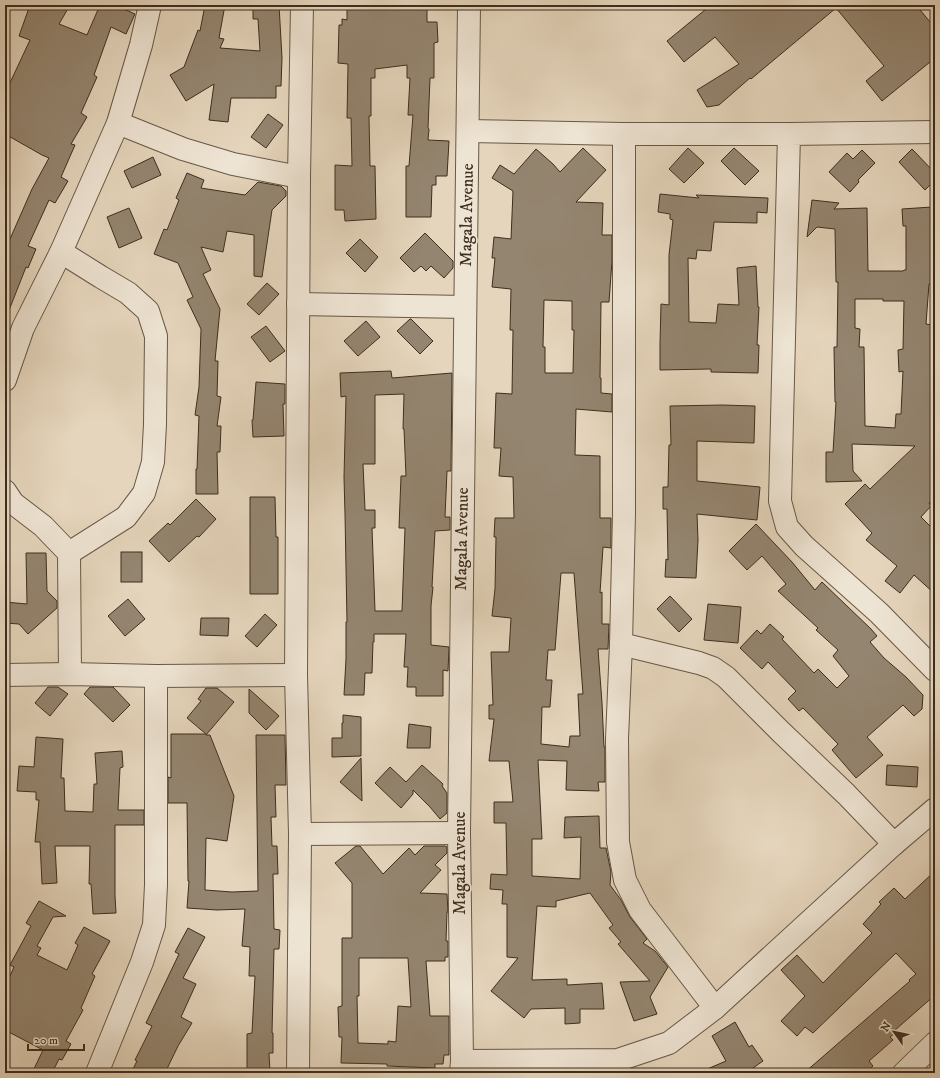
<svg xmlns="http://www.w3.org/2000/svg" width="940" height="1078" viewBox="0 0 940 1078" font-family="'IM FELL DW Pica',serif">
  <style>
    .building { fill: #948570; stroke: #3d2e1e; fill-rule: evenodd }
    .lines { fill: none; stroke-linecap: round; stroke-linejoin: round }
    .minor-casing { stroke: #675846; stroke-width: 24 }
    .minor { stroke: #eee4d3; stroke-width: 22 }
    .labels { text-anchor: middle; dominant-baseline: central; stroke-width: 3.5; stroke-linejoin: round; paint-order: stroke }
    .street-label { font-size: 17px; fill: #3d2e1e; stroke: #eee4d3 }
  </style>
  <rect width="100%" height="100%" fill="#e5d5bc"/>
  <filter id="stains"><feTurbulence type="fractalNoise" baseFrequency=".005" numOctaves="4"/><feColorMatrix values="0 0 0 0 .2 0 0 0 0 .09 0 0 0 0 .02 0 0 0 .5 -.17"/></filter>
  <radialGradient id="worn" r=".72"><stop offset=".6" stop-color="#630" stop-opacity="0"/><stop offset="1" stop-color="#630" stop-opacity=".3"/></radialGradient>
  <g class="building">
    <path d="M30,5h40l-11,19 28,11 13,-30h15l20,9 -9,20 -15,-7 -17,48 3,2 -16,36 6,4 -16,27 4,1 -14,32 7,4 -13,22 -6,-3 -21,46 8,3 -8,19 -2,-1 -20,51h-1v-81l5,2 22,-50 17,-31 -7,-3 -37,-21v-51l4,2 21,-45 -11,-4z"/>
    <path d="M205,5h20l-6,33 5,1 -4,9 40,3 -2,-32h-5v-14h26l3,53 -1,28h-5v12h-45l-3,24 -19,-2 5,-36 -28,17 -16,-26 14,-8 14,-37 2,1z"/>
    <path d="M347,5h80v17h10l1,20 -4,1v35h-4l-2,50 1,1 -1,11 21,1 -2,35h-11v9h-4l-1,32h-25v-51h3l4,-51h-5l2,-37h-3v-13l-32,4v9h-4v38h-2l1,50h5l1,53 -31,2 -1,-11h-9v-45l17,1 -1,-48h-4l1,-54 -10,-1 1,-38h3v-6l5,1z"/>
    <path d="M711,5h205l19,23v30l-53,43 -16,-20 18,-15 -48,-58 -85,71 -1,-1 -31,27 -12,2 -10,-17 42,-26 -24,-27 -31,25 -17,-21z"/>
    <path d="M268,114l15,11 -17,23 -15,-11z"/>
    <path d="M583,148l23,22 -30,32 27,1 -1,32h10v26l-3,41h-8l-1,76h1v15l11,1v18l-36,-3 -1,46 25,1v62h11v30l-8,-1 -3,46 2,-1v32h7l-1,25h-10l4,54 2,44h1v35h-7l1,9 -33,-1 1,-29 -29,-1 4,79h-10v37l48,3 1,-42 -17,1 1,-21 34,-1 1,32h6l5,24 -1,13 11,15 9,17 17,22 -4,4 12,8 13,16 -18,30 7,17 -23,7 -14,-39 30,-1 -32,-37 3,-2 -12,-14 4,-3 -23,-32 -34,8v6l-19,-1 -5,74 35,-1v6l35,-2 2,26h-24v14l-15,1v-16l-34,1 -7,9 -33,-27 27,-33 -11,-1v-53h-5l1,-14 -13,-1 1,-15 16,1 -1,-52h-12v-21h19l-4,-41h-20l5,-42h-5v-14h4l-2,-53h18l2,-34 -19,-2 3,-27 1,-52h-2l1,-19h19l-1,-41 -14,-1 2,-28h-7l2,-55 16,1 1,-64h-3l1,-41 -19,-2 3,-29h-3l2,-21 17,2 2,-48 -21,-13 8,-13 14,9 22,-25 17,15 7,8zM544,300l28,1v29h2l-1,43h-28v-26h-2zM561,573h13l9,121h-5l2,42h-10l-1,11 -28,-3 1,-37h8l2,-27h-6l2,-30h7z"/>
    <path d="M688,148l16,15 -20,20 -15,-14z"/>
    <path d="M734,148l25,23 -14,14 -24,-24z"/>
    <path d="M912,149l23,24v7l-10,10 -26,-28z"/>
    <path d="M862,150l13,13 -17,17 1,2 -9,10 -21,-20 18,-19 6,6z"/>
    <path d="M153,157l8,18 -29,13 -8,-17z"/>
    <path d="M187,173l17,7 -3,8 44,7 13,-13 23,4 5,5v5l-14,14 -10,67 -8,-1v-41l-27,-4 -4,21 -22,-5 10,23 -8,4 17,35 -5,52h3l-1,35 4,1 -4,29h4l-1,26h-3l1,42h-22v-25h1l2,-53 -4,-1 4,-28 2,-58 -14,-29 6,-3 -15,-34 -24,-9 10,-25 3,1 12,-30 -3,-2z"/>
    <path d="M660,194l39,4 -3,-3 72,3 -1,15 -10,-1v11l-43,-1 -3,29 -14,-1 -1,9 -8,-1 1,64 27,1 2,-19 21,1 -2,-37 19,-2 2,41h1l-2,38h2l-1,28 -47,-1v-3l-51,1v-26l1,-40 8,1v-50l4,-35 -3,-1v-5l-12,-2z"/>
    <path d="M812,200l27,3 -5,6 33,-1 1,63h35l1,-1h2v-44h-3l-1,-17 30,-2 1,30h2v47h-6l-3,40 7,1 -1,14 1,52 -1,24h1l-1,33 3,3v47l-6,5 2,3 -10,11 14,14v63l-21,-19 -14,18 -15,-12 12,-15 -31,-26 6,-7 -27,-29 20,-20 5,5 45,-43 -63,-2 1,27 9,10 -36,1v-30h7l3,-50h-1l-1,-55h3l1,-65h-2l-1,-53 -18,-2 -10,10zM855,299h28v2h21l-1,48 -5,1 1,22 4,-1 -2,43h-5l-1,14 -30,-2 -1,-79h-5l1,-18 -5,-1z"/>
    <path d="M129,208l13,30 -23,10 -12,-31z"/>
    <path d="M425,233l28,28v7l-9,10 -13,-12 -5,5 -5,-5 -7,6 -14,-14z"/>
    <path d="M360,239l18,18 -13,15 -19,-19z"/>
    <path d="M267,283l12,11 -20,21 -12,-11z"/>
    <path d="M410,319h1l22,22 -13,13 -23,-23z"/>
    <path d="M366,321l14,16 -22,19 -14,-15z"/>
    <path d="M266,326l19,25 -15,11 -19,-25z"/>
    <path d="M391,371l1,7 60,-5 -1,98h-4l-2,46h5v13l-15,1 -3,56h1l-2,19v39l18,2 -1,24 -5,-1v26h-27v-9h-9l1,-20h-4l2,-33h-32v8h-1l-1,31h-7l-1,22h-20l2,-36v-37h1l-2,-108 -1,-37 2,-81 -5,1 -1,-24zM404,394l-1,35h1l2,47h-5l-2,52h6l-3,83h-27l-3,-83h3v-18h-10l-2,-46h12v-69z"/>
    <path d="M256,382l29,2v20h-2l1,32 -31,1 -1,-17h1z"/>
    <path d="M722,405l33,1 -1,37 -57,-2v40l63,6 -3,33 -60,-6 1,26 -2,38 -31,-1 1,-18 2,1 -1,-51h-4v-22h5l1,-42h2l-1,-39z"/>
    <path d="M250,497h25l1,40h2v57h-28z"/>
    <path d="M196,499l20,20 -17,18 -2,-1 -28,26 -20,-21 19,-18 2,2z"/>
    <path d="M756,524l36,38 23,28 7,-8 49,47 6,7 -7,6 14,16 22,19 17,18 -1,14 -8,7 -11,-11 -36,32 16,18 -27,23 -24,-28 6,-6 -35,-36 -4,3 -11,-12 8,-8 -28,-29 -6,7 -22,-21 17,-18 4,4 9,-10 14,13 -2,2 32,34 4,-4 19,19 12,-12 -16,-20 5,-6 -22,-20 2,-2 -40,-37 8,-7 -24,-28 -15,14 -18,-19z"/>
    <rect x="121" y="552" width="21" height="30"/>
    <path d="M26,553h20l1,38 10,10v7l-29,26 -9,-10 -14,-1v-21l22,2z"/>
    <path d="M670,596l22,23 -13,13 -22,-23z"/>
    <path d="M128,599l17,20 -20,17 -17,-20z"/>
    <path d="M708,604l33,3 -3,36 -34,-3z"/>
    <path d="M265,614l12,11 -20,22 -12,-11z"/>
    <path d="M201,618h28l-1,18 -28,-1z"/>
    <path d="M48,687h10l10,7 -18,22 -15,-13z"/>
    <path d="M90,687h23l17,18 -17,17 -29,-28z"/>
    <path d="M206,688h11l17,14 -28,33h4l24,61 -7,45 -21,-3 -1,52 27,2 26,-1 -2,-156h29l1,50h-11l1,32h-5l1,29h5l1,28h-5l1,55 6,1 -1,19h-5l-2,84h1v20h-4l1,20h-23v-39l5,-1 3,-57h-6l1,-29 -8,-1 3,-37 -28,1 -30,-2 2,-27h-1l-1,-78h-19v-26l3,1v-44h35l-19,-16 14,-17 -3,-2z"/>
    <path d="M249,689l30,27 -13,14 -17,-17z"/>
    <path d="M343,715l18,2v39l-29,1v-19h10v-15h1z"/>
    <path d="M409,724l22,3 -1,21h-23z"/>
    <path d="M36,737l27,2 -2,39h3l1,33 28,1 1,-28h3l-2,-31 27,-2 1,16 -3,1 -2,42h26v15h-29v71l1,17 -23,1 -2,-30h-2l1,-38h-35l2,37 -15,1 -2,-42h-5l4,-42h-3v-8l-19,-1 2,-25 15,1z"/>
    <path d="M361,758l1,43 -22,-19z"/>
    <path d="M422,765l21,19 -1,2 5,7v20l-7,6 -10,-12 -17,-17v4l-12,14 -26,-25 15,-16 16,15z"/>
    <path d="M887,765l31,2 -1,20 -31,-2z"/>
    <path d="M356,846h4l23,28 26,-26 6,7 9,-9h21l2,1v6l-12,12 6,5 -21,23 27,1 1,18h-1l-1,29h2v16h-3v4h-19l4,55h19v39h-5l-1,9h-8v4l-48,-2v-2l-46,-1 1,-26h-3l-1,-30 4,-1v-68h10v-55l-17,-20zM359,958h49l3,49 -13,-1 -2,36 -8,-1v3l-30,-1 -1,-47h2z"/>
    <path d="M935,871v124l-41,36 1,2 -5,4 3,3 -24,21 4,5 -7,7h-62l106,-92 -1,-1 7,-6 -20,-21 -83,80 -8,-6 -8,9 -16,-15 24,-25 -24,-26 16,-15 26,28 49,-50 -9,-9 18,-20 -2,-2 15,-14 11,11z"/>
    <path d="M39,901l27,15 -13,1 -16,29 4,2 -4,7 30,15 11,-25 -3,-2 9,-16 26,14 -18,33 3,2 -14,32 2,2 -17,31 5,3 -9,16 -3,-1 -7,14h-20l11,-23 -38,-20v-43l9,-20 -4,-2 21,-39 -5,-3z"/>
    <path d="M188,928l17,9 -22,41 13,6 -15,33 11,6 -14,23 -13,27h-34l6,-12 -2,-1 17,-34 -6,-3 33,-69 -4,-2z"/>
    <path d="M735,1022l14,25 3,-2 11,16 -17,12h-48l28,-12 -14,-25z"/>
  </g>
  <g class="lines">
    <defs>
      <g id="minor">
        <path d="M118,123l65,26 50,15 66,13"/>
        <path d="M468,131l156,3h165"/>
        <path d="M935,132l-146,2 -9,367 7,26 17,19 75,67 56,57"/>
        <path d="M624,134v380l-3,130 -4,95 1,103 7,38 15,30 75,98"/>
        <path d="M61,252l40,25 27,16 20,18 8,25 -1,88 -2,38 -9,31 -18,24 -57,36"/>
        <path d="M298,304l167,3"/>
        <path d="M5,380l18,-52 38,-76 57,-129 23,-78 9,-40"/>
        <path d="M5,491l8,12 30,23 26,27 1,121"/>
        <path d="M621,644l78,19 14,5 13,9 55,55 65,62 48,50"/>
        <path d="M5,675l65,-1 86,2 140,-1"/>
        <path d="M300,834l159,-1"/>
        <path d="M462,1061l156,-1 51,-17 46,-35 179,-164 41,-35"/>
        <path d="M97,1073l45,-111 12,-37 2,-40v-209"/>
        <path d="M298,1073l2,-239 -4,-159 3,-498 3,-172"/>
        <path d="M461,1073l1,-12 -3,-228 10,-828"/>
        <path d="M904,1073l31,-30"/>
      </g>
    </defs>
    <use href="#minor" class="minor-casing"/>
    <use href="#minor" class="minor"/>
  </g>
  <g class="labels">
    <g class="street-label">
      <text transform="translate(467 215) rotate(-89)">Magala Avenue</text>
      <text transform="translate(462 539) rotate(-89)">Magala Avenue</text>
      <text transform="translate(460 863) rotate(-90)">Magala Avenue</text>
    </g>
  </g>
  <rect width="940" height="1078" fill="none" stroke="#e5d5bc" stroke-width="20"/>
  <rect x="6" y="6" width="928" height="1066" fill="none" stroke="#3d2e1e" stroke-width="2"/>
  <rect x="10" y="10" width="920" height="1058" fill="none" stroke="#3d2e1e"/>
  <g transform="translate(894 1032) rotate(303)" stroke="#eee4d3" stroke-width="3" paint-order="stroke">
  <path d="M0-3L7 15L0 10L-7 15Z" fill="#3d2e1e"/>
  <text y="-6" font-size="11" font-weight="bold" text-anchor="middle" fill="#3d2e1e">N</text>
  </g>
  <path d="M28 1044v6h56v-6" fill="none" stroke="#3d2e1e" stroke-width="2"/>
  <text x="34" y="1044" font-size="12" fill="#3d2e1e" stroke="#eee4d3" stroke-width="3" paint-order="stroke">20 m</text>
  <rect width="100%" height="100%" filter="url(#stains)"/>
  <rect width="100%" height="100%" fill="url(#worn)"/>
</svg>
